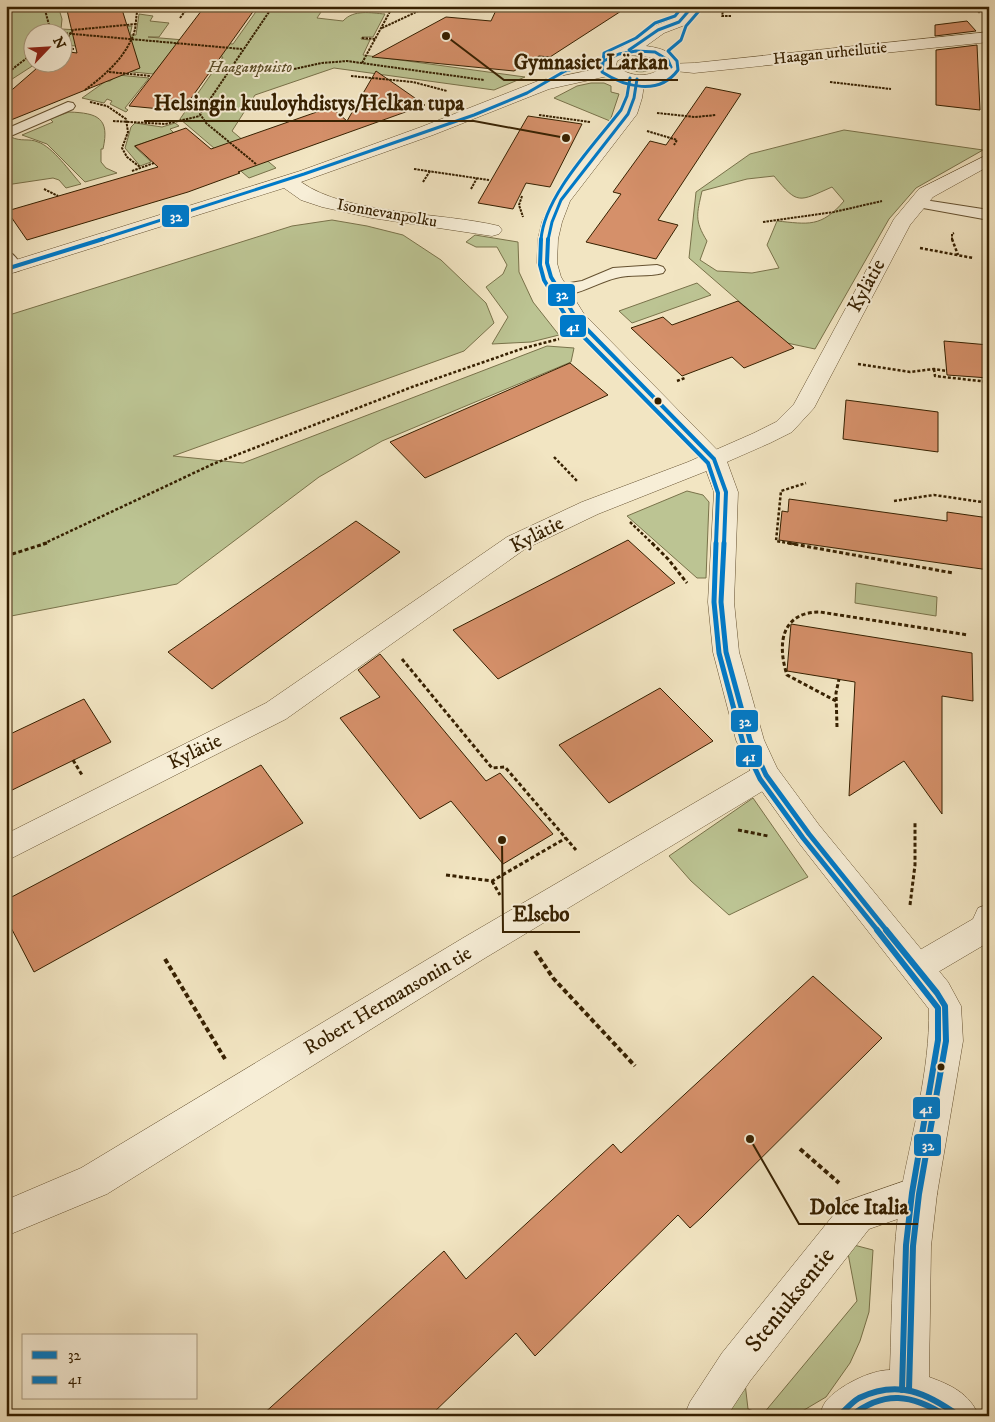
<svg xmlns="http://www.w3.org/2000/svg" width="995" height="1422" viewBox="0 0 995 1422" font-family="'IM FELL DW Pica',serif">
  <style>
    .green { fill: #bcc493; stroke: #79724a; fill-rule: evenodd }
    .building { fill: #d5906a; stroke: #362000 }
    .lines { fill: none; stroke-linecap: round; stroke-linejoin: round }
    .service-casing { stroke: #655130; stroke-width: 2 }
    .minor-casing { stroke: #655130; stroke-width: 1 }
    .tertiary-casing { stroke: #655130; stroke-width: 1 }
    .path-far3 { stroke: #362000; stroke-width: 2; stroke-dasharray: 2.5 1; stroke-linecap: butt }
    .path-far2 { stroke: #362000; stroke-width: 2.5; stroke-dasharray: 3 2; stroke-linecap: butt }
    .path-far1 { stroke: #362000; stroke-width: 3; stroke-dasharray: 4 2.5; stroke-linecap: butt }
    .path { stroke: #362000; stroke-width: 4; stroke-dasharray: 5 3; stroke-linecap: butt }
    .service { fill: #f7eed7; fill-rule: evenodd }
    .minor { fill: #f7eed7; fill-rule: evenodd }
    .tertiary { fill: #f7eed7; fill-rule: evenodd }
    .bus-1-far3-casing { stroke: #f7eed7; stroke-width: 5.5 }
    .bus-1-far2-casing { stroke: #f7eed7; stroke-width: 7 }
    .bus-1-far1-casing { stroke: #f7eed7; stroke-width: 9 }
    .bus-1-casing { stroke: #f7eed7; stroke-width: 10 }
    .bus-2-far3-casing { stroke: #f7eed7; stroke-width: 5.5 }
    .bus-2-far2-casing { stroke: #f7eed7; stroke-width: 7 }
    .bus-2-far1-casing { stroke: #f7eed7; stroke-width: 9 }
    .bus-2-casing { stroke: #f7eed7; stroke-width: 10 }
    .bus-1-far3 { stroke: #007ac9; stroke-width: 3 }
    .bus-1-far2 { stroke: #007ac9; stroke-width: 4 }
    .bus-1-far1 { stroke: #007ac9; stroke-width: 5 }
    .bus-1 { stroke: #007ac9; stroke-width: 6 }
    .bus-2-far3 { stroke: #007ac9; stroke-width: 3 }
    .bus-2-far2 { stroke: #007ac9; stroke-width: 4 }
    .bus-2-far1 { stroke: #007ac9; stroke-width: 5 }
    .bus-2 { stroke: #007ac9; stroke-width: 6 }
    .bus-dot { fill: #362000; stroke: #f7eed7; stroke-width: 2 }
    .labels { text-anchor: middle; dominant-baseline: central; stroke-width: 4; stroke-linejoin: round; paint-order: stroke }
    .far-street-label { font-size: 16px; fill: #362000; stroke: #f7eed7 }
    .far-park-label { font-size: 16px; font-style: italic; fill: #5e512c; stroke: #f7eed7 }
    .street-label { font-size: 20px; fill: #362000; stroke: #f7eed7 }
    .near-street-label { font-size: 24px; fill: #362000; stroke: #f7eed7 }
    .leader { fill: none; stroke: #362000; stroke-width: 2 }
    .callout-dot { fill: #362000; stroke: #f7eed7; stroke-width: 2 }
    .callout-label { font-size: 21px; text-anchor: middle; font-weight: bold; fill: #362000; stroke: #f7eed7; stroke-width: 4; stroke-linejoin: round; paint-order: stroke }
    .line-badge { stroke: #f7eed7; stroke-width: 2 }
    .badge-label { font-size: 14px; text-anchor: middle; font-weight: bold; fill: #fff }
  </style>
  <rect width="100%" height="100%" fill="#f2e5c2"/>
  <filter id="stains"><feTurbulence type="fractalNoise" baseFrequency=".004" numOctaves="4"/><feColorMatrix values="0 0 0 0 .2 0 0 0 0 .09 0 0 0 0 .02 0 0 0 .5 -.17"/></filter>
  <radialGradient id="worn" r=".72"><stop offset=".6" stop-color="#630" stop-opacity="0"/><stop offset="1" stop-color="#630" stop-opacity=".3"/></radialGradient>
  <g class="green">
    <path d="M6,6h52l4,13 -1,10 19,1 52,-4 -2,9h6l3,-21 14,2 -3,5 19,2 -10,14h-11l85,7 27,-38h65l-8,12 26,3c11,-12 28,-8 42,-7l-12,23h-11l-1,2 9,1 -7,15 162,22 -31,13 -160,-22 -79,27 -23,36 44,37 -27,10 -69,-59 43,-62h-3l-4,6 -50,-5 -13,16 -31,-3 -22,-22 -33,-4 1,-2 -5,-1 -1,-10h-30v30l5,1 -31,20z"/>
    <path d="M639,56l14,4 3,5c-8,10 -24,8 -33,0l2,-5z"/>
    <path d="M118,75l31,3 -24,30 3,2 -2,2 -16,-8 2,-3 -5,-2 -3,4 -22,-5 24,-17h4z"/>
    <path d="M591,83h13l7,3v6l8,2 -9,27 -56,-23 23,-12z"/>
    <path d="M69,112c29,1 41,6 34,37h-2v13l5,6 11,5 -32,9 -38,-38 -25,-9 31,-13 -3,-3z"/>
    <path d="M135,123l27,4 13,-4 4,3 -9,3 4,4 -40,13 17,16 -11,4 -15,-18 6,-21z"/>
    <path d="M844,130l139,20 -67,38 -27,31 -74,130 -28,-6 -98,-85 7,-66 54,-38zM774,176c24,29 24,26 58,11l12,14c-23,27 -36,23 -67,20l-10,24 12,23 -27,5 -35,-2 -17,-11 7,-19c-13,-21 -10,-27 -5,-50l45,-12z"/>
    <path d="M11,137c10,5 18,1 27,5 15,5 32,30 43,42l-15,4 -7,-8 -6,-2 -47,7v-46z"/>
    <path d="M332,220l35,6 36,9 38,25 45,43 8,20 -30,28 -291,105 70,7 304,-117 27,2 -3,14 -189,79 -63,36 -142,107 -171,33v-301l286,-90z"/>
    <path d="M475,235l43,7 1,30 14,30 26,33 -28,7 -39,2 16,-27 -22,-30 17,-13 4,-9 -10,-18h-21l-10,-5z"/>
    <path d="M697,283l14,12 -79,28 -13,-12z"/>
    <path d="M687,491l16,4 6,7 -3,76h-9l-70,-62z"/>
    <path d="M856,583l81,14 -1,19 -81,-13z"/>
    <path d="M753,798l55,79 -79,38 -38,-34 -22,-25z"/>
    <path d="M850,1244l23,6 -4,62 -9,29 -10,22 -24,34 -32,19h-82l33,-33 3,26 15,5 94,-113 -10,-53z"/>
  </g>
  <g class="building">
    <path d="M66,6h55l19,62 -134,54v-27l38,-33h18v-11l15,2z"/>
    <path d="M205,6h52l-75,105 -53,-5z"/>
    <path d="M498,6h131l-79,51 -11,-1 -25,15 -142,-14 74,-40 45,4z"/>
    <path d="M967,21l9,10 -41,5v-11z"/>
    <path d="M977,45l3,65 -44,-5v-55z"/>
    <path d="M376,71l49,34 -187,67 2,1 -52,19 -161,48 -20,-29 151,-44 -23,-21 51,-18 25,21 120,-42 16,14z"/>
    <path d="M706,87l35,7 -83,126 20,5 -22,34 -70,-17 35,-48 -8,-2 37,-51 16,4z"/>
    <path d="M528,116l54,8 -32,63 -24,-4 -13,26 -35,-6z"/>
    <path d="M738,301l56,47 -50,20 -12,-11 -50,19 -51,-48 32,-11 9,8z"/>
    <path d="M944,341l45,4v33l-42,-3z"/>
    <path d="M570,363l38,32 -183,83 -35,-36z"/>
    <path d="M846,400l92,12v40l-95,-13z"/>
    <path d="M789,499l158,22v-9l42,6v52l-210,-30 3,-29 6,1z"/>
    <path d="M356,521l44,31 -188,137 -44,-37z"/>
    <path d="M628,540l47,43 -177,96 -45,-49z"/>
    <path d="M791,624l181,29 1,48 -31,-5v118l-38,-53 -55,35 6,-114 -68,-11z"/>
    <path d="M380,654l106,127 14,-8 53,61 -50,30 -52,-63 -31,18 -80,-101 40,-21 -22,-27z"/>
    <path d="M660,688l53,53 -104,62 -50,-58z"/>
    <path d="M84,699l27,43 -105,51v-57z"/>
    <path d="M261,765l42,58 -269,149 -28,-54v-18z"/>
    <path d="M813,976l69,62 -180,179 -12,11 -12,-13 -143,141 -19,-23 -86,83h-169l183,-165 22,28 147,-135 8,9z"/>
  </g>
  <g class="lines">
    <defs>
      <g id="service">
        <path d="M68,102l5,1 2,3 -2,3 -67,29v-9z"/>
        <path d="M918,196l13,5 58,9v10l-66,-12 -10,-4 -3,-3 3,-3z"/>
        <path d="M6,251c8,2 12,9 16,16l-2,3 -6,2 -8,-4z"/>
        <path d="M657,265l6,2 2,3 -2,3c-15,4 -32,1 -47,5 -21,5 -41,21 -64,16l-2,-4 2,-4 30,-5 31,-13z"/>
      </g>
      <g id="minor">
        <path d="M989,32v10l-295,31 -29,-3 -2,-3 2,-3 29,-1z"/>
        <path d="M611,66l6,2 2,3 -2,3 -68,15 -116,46 -132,47c46,33 141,30 198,44l3,4 -3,4 -7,2 -120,-18 -50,-11 -21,-7 -17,-12 -278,87v-12l294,-92 121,-44 117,-46z"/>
        <path d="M989,154v12l-56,31 -23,28 -96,183 -22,24 -22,11 -66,29 -106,42 -73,35 -239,170 -280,142v-27l260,-131 241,-166 75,-35 106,-40 66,-29 22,-11 18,-18 100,-185 25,-30z"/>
        <path d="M766,763l10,4 4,8 -4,8 -291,175 -378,236 -101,42v-36l75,-32 382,-230 293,-171z"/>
        <path d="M989,904v38l-61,36 -11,5 -11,-5 -5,-10 5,-10 67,-39 5,-11z"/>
        <path d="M919,1176l13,5 5,13 -5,13 -63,22 -119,152 -23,35h-43l6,-14 32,-49 122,-151z"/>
      </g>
      <path id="tertiary" d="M684,6h17l-16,19 -21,8 -18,13c14,2 28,5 33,21 -8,12 -20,17 -35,18l-2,13 -5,16 -67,87 -8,21 -4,17 -1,24 4,14 23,37 142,145 12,33 -4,110 5,50 25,88 13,28 42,57 129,157 13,24 2,35 -26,153 -6,52 -2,131c22,8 40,16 50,39h-53l-17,-6h-26l-14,6h-50c2,-5 4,-11 7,-15 13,-15 44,-31 64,-31 2,-59 2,-119 11,-178 11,-60 29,-121 28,-183l-130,-166 -43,-60 -20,-43 -23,-88 -5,-50 6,-110 -11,-30 -134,-140 -28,-45 -4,-14 1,-24 4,-17 10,-22 68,-87 6,-15 2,-15 -20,-7 -8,-9 1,-8 6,-6 16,-6 29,-20 21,-8zM639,55l18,4 6,7c-12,13 -34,11 -47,0l1,-5 9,-5z"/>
    </defs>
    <use href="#service" class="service-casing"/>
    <use href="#minor" class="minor-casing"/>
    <use href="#tertiary" class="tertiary-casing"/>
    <g class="path-far3">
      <path d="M44,6l5,19 -1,7"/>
      <path d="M345,6v2l45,3"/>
      <path d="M973,6l7,7"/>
      <path d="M718,8l5,3 -1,5h9"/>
      <path d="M180,18l9,-12"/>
      <path d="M382,28l47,-22"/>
      <path d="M62,33l180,16"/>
      <path d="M362,38l13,1"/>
      <path d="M62,46l11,-16 63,-6"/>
      <path d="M62,48l12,1"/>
      <path d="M362,63l31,-57"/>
      <path d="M228,70l52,2 42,-9 25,-2 137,19"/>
      <path d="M109,72l42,4"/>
      <path d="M6,74l26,-20"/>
      <path d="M351,76l62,6 34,9"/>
      <path d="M830,82l61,7"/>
      <path d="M85,90c20,-15 40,-32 49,-57 3,-9 1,-18 5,-27"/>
      <path d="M90,102l17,4 19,13 2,13 -6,16 5,9 13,10"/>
      <path d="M657,113l38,4 21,-2"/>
      <path d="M539,115l51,7"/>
      <path d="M113,121l52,3 35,-8"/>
      <path d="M647,131l30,9 -3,5"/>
      <path d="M256,164l-50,-41 -6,-9 73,-108"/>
      <path d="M414,169l75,11"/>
      <path d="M132,171l22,-8"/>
      <path d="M423,182l7,-11"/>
      <path d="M44,189l14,7"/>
      <path d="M471,189l6,-11"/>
      <path d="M522,196l-3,9 4,12"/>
      <path d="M763,222l71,-10 48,-11"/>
      <path d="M952,240v-6l2,-1"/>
    </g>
    <g class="path-far2">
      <path d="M952,239l6,16"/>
      <path d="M920,248l53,10"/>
      <path d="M858,364l52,8 24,-3 13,2"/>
      <path d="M934,369l1,7 54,6"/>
      <path d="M677,381l8,-3"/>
      <path d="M554,457l24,25"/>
      <path d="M894,501l40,-6 55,8"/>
      <path d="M630,522l23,22"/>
      <path d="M43,544l170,-80 199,-77 112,-39 35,-9"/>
      <path d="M795,544l-19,-3 5,-50 25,-8"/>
    </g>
    <g class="path-far1">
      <path d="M652,543l16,16 19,24"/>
      <path d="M788,543l165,30"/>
      <path d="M6,556l41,-13"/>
      <path d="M402,659l90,109 13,-1 71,83"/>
      <path d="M836,701l-49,-26c-10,-31 -6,-63 33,-63l148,23"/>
      <path d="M837,727l-1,-34 3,-14"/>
      <path d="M73,760l9,15"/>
      <path d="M738,830l30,6"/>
      <path d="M446,875l46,6 74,-43"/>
      <path d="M492,881l8,14"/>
      <path d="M910,905l5,-40v-44"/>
    </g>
    <g class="path">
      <path d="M535,951l18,27 82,88"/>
      <path d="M165,959l60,100"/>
      <path d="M800,1149l39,34"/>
    </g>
    <use href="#service" class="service"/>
    <use href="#minor" class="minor"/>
    <use href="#tertiary" class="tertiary"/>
    <defs>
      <g id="bus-1-far3">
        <path d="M629,50l29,-20 21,-8 14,-16"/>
        <path d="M99,240l205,-66 170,-59 53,-22 38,-22 34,-8 20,-9 17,-3 19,1 13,8 3,7"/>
        <path d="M548,240l4,-18 9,-22 67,-86 6,-16 3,-19"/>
      </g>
      <g id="bus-1-far2">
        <path d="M548,239l-1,24 4,14 25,41 138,141 12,33 -2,52"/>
        <path d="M6,269l97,-30"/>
      </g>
      <path id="bus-1-far1" d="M724,543l-3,59 5,50 24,88 16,35 43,59 78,97"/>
      <g id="bus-1">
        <path d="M886,930l51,63 8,13 1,35 -27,153 -6,52 -4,144"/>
        <path d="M839,1416c6,-6 13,-14 20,-18 39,-19 68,-5 100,18"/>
      </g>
      <g id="bus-2-far3">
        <path d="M683,6l-8,10 -20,7 -19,15 -32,15 -2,19c23,15 57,24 76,-2l-1,-9 -9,-10 13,-11 5,-14 13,-15"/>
        <path d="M541,240c3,-44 53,-95 80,-130l6,-14 3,-18"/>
      </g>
      <path id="bus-2-far2" d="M541,239l-1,26 4,15 26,43 138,140 10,30 -2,51"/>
      <path id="bus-2-far1" d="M716,543l-2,59 5,51 24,90 17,36 43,59 75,93"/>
      <g id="bus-2">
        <path d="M877,930l61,78v32l-26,153 -6,52 -4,145"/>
        <path d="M851,1416c33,-26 61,-22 95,0"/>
      </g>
    </defs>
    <use href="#bus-1-far3" class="bus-1-far3-casing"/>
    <use href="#bus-1-far2" class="bus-1-far2-casing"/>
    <use href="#bus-1-far1" class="bus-1-far1-casing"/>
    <use href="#bus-1" class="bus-1-casing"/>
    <use href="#bus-2-far3" class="bus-2-far3-casing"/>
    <use href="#bus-2-far2" class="bus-2-far2-casing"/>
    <use href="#bus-2-far1" class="bus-2-far1-casing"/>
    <use href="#bus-2" class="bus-2-casing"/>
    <use href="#bus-1-far3" class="bus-1-far3"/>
    <use href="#bus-1-far2" class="bus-1-far2"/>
    <use href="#bus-1-far1" class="bus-1-far1"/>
    <use href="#bus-1" class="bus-1"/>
    <use href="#bus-2-far3" class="bus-2-far3"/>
    <use href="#bus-2-far2" class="bus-2-far2"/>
    <use href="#bus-2-far1" class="bus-2-far1"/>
    <use href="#bus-2" class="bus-2"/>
  </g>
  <g class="bus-dot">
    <circle cx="658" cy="401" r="4.5"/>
    <circle cx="941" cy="1067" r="4.5"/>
  </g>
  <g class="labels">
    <g class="far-street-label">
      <text transform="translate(830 53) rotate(-6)">Haagan urheilutie</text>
      <text transform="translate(387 213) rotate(10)">Isonnevanpolku</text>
    </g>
    <g class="far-park-label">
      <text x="250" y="67">Haaganpuisto</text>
    </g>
    <g class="street-label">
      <text transform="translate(867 286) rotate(-62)">Kylätie</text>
      <text transform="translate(537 535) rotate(-27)">Kylätie</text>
      <text transform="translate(195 752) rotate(-26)">Kylätie</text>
      <text transform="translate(388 1001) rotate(-31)">Robert Hermansonin tie</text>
    </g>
    <g class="near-street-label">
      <text transform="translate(790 1300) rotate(-51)">Steniuksentie</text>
    </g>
  </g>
  <path class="leader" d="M446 36L504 80H678M566 138L474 121H144M502 840L503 932H580M750 1139L799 1224H918"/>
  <g class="callout-dot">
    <circle cx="446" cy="36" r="5"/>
    <circle cx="566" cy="138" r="5"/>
    <circle cx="502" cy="840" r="5"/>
    <circle cx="750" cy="1139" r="5"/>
  </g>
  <g class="callout-label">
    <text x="591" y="69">Gymnasiet Lärkan</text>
    <text x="309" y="110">Helsingin kuuloyhdistys/Helkan tupa</text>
    <text x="541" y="921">Elsebo</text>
    <text x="859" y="1214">Dolce Italia</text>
  </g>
  <g class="line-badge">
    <rect x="161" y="204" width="29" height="24" rx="5" fill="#007ac9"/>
    <rect x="547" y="283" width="29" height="24" rx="5" fill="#007ac9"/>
    <rect x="559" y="314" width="28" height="24" rx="5" fill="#007ac9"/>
    <rect x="730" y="709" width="29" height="24" rx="5" fill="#007ac9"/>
    <rect x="735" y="744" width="28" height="24" rx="5" fill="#007ac9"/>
    <rect x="912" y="1096" width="29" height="24" rx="5" fill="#007ac9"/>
    <rect x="913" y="1133" width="29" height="24" rx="5" fill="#007ac9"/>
  </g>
  <g class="badge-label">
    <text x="176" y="221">32</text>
    <text x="562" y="299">32</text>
    <text x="573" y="331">41</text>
    <text x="745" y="726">32</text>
    <text x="749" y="761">41</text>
    <text x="926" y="1113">41</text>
    <text x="928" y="1150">32</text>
  </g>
  <rect width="995" height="1422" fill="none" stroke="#f2e5c2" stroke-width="25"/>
  <rect x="8" y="8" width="980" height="1407" fill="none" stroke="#362000" stroke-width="2.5"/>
  <rect x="12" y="12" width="970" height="1397" fill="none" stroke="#362000"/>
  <rect x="22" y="1334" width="175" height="65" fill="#f7eed7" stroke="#aa9c81"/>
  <rect x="32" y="1351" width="25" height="8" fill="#007ac9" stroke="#aa9c81"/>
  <text x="68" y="1360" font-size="15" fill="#362000">32</text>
  <rect x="32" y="1376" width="25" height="8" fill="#007ac9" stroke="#aa9c81"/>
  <text x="68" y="1384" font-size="15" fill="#362000">41</text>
  <g transform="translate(48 48) rotate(65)"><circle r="24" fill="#f7eed7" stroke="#aa9c81"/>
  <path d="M0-4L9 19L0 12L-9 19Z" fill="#8f2418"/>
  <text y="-8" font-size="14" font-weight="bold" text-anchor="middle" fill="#362000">N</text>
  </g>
  <rect width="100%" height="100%" filter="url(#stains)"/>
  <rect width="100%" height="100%" fill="url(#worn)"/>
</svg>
